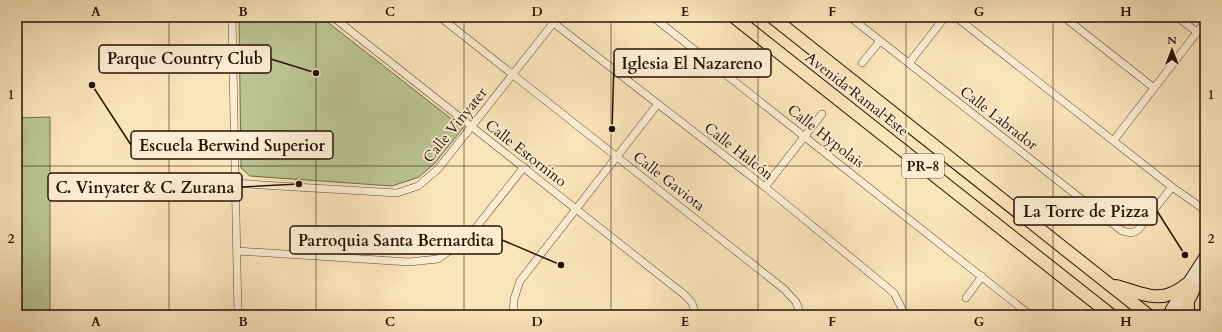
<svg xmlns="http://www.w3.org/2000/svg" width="1222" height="332" viewBox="0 0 1222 332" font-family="Cardo,serif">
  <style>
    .green { fill: #bac593; stroke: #706b4b }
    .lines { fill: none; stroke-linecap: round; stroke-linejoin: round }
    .street-casing { stroke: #5c4631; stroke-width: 8 }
    .secondary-casing { stroke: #271103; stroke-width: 12 }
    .primary-casing { stroke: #271103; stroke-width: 14 }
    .street { stroke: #fcedd2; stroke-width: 7 }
    .secondary { stroke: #fcedd2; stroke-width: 10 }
    .primary { stroke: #fae4ba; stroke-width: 12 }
    .grid { fill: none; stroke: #271103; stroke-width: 1; stroke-opacity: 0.55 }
    .labels { text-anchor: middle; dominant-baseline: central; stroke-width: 3.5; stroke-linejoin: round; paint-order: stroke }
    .shield { fill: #fcedd2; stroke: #675341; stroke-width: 1 }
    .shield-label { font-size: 14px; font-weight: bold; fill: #271103 }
    .street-label { font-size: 15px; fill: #271103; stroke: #fcedd2 }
    .leader { fill: none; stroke: #271103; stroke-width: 1.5 }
    .callout-dot { fill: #271103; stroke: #fcedd2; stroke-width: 1.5 }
    .callout { fill: #fcedd2; stroke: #271103; stroke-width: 1.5 }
    .callout-label { font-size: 16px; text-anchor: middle; font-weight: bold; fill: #271103 }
    .neatline { fill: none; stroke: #271103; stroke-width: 1.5 }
    .grid-label { font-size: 13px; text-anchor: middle; font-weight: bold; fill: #271103 }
  </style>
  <rect width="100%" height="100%" fill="#fae4ba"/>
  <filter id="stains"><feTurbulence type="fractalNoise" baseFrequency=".005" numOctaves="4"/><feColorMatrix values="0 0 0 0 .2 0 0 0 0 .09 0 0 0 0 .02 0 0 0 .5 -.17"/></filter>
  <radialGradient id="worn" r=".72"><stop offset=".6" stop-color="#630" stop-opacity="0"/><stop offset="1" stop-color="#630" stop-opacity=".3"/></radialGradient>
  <g class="green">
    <path d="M239,17h82l142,111 -28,35 -16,14 -27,9 -142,-10 -9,-8z"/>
    <path d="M50,117v198h-33v-197z"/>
  </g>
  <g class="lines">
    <defs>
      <g id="street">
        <path d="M232,17l6,298"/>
        <path d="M333,17l353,279 6,7 4,12"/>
        <path d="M440,17l344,272 12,13 5,13"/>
        <path d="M546,17l219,170 129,106 11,22"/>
        <path d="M653,17l377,298"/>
        <path d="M850,17l272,214 10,2 6,-3 34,-43"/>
        <path d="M956,17l216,170 33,23"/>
        <path d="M1064,17l90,71"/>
        <path d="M1177,17l20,15"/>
        <path d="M862,63l18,-22"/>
        <path d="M909,63l36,-46"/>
        <path d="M1114,140l91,-118"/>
        <path d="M53,181l172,-2 11,4 26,2 135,8 21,-7 20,-17 120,-152"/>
        <path d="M765,187l57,-73"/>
        <path d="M237,251l172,11 29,-3 29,-20 57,-72"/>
        <path d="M966,298l16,-22"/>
        <path d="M513,315l1,-16 6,-18 137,-176"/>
      </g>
      <g id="secondary">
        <path d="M1169,315l2,-6 34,-53"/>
        <path d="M1174,315l4,-2 27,-42"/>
      </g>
      <g id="primary">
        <path d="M734,17l377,298"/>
        <path d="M772,17l376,298"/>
        <path d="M1116,286c16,4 38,15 54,8 6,-2 12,-6 17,-10"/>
        <path d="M1188,315v-14l6,-12"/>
      </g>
    </defs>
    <use href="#street" class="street-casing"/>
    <use href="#secondary" class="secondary-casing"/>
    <use href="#primary" class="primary-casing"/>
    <use href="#street" class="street"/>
    <use href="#secondary" class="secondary"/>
    <use href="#primary" class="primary"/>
  </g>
  <path class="grid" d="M169,17v298M316,17v298M464,17v298M611,17v298M758,17v298M906,17v298M1053,17v298M17,166h1188"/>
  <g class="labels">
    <rect class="shield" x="902" y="154" width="42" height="24" rx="3"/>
    <g class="shield-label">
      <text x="923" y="166">PR-8</text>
    </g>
    <g class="street-label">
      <text transform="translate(857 94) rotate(38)">Avenida Ramal Este</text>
      <text transform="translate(999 118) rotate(38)">Calle Labrador</text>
      <text transform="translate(455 125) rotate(-51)">Calle Vinyater</text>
      <text transform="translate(826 136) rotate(38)">Calle Hypolais</text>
      <text transform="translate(739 151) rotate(38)">Calle Halcón</text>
      <text transform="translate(526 153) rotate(38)">Calle Estornino</text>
      <text transform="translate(669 181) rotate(38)">Calle Gaviota</text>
    </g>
  </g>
  <path class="leader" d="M316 73L271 59M612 129L614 63M92 85L131 145M299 184L242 187M1185 255L1157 211M561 265L502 240"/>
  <g class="callout-dot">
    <circle cx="316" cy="73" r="4"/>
    <circle cx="612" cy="129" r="4"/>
    <circle cx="92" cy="85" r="4"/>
    <circle cx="299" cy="184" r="4"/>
    <circle cx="1185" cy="255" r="4"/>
    <circle cx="561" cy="265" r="4"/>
  </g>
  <g class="callout">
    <rect x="99" y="45" width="172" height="28" rx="4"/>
    <rect x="614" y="49" width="157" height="28" rx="4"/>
    <rect x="131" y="131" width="202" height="28" rx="4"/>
    <rect x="48" y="173" width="194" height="28" rx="4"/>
    <rect x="1014" y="197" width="143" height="28" rx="4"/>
    <rect x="290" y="226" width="212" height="28" rx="4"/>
  </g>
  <g class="callout-label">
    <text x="185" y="64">Parque Country Club</text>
    <text x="692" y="69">Iglesia El Nazareno</text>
    <text x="232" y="151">Escuela Berwind Superior</text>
    <text x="145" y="193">C. Vinyater &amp; C. Zurana</text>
    <text x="1086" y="217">La Torre de Pizza</text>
    <text x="396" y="246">Parroquia Santa Bernardita</text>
  </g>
  <rect width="1222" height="332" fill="none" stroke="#fae4ba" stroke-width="44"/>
  <g transform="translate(1172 50)" stroke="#fcedd2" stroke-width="3" paint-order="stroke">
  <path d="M0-3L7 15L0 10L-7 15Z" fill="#271103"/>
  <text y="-6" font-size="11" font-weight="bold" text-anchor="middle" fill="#271103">N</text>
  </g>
  <rect x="22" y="22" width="1178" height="288" class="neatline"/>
  <g class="grid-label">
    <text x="96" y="16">A</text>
    <text x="243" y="16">B</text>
    <text x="390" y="16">C</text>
    <text x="537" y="16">D</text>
    <text x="685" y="16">E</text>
    <text x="832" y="16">F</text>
    <text x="979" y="16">G</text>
    <text x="1126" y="16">H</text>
    <text x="11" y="99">1</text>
    <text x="1211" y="99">1</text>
    <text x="11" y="243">2</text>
    <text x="1211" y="243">2</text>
    <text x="96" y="326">A</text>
    <text x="243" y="326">B</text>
    <text x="390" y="326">C</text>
    <text x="537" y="326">D</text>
    <text x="685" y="326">E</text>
    <text x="832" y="326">F</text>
    <text x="979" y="326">G</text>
    <text x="1126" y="326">H</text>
  </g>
  <rect width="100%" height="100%" filter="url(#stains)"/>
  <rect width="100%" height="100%" fill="url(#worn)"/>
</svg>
